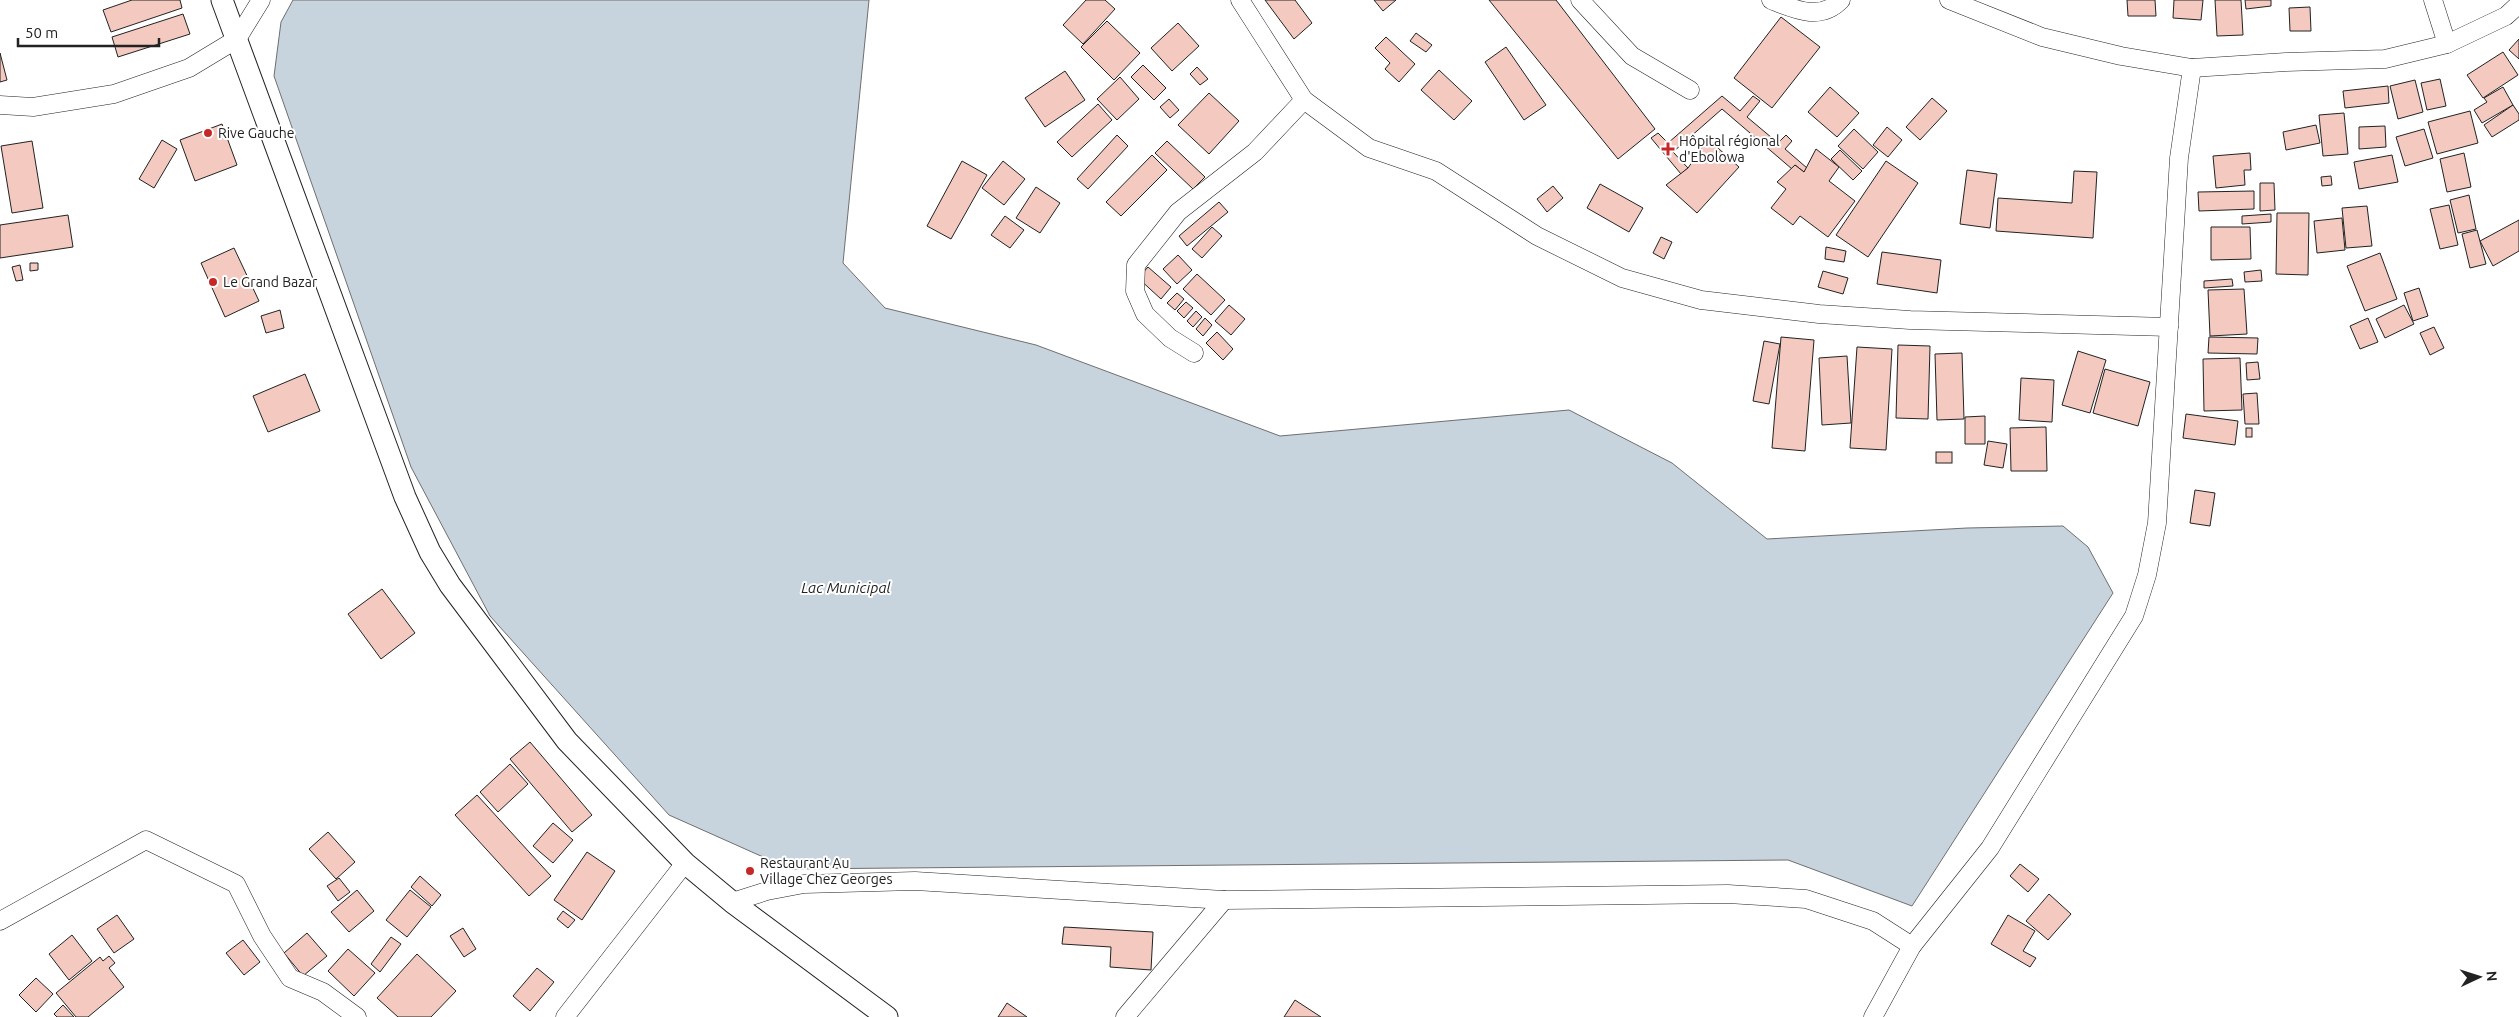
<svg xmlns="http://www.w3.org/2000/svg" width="2519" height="1017" viewBox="0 0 2519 1017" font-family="Ubuntu,sans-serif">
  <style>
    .water { fill: #c7d3dd; stroke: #6f6f6f }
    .building { fill: #f3c9c0; stroke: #222 }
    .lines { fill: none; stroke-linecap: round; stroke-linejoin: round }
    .minor-casing { stroke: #222; stroke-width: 19 }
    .tertiary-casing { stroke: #222; stroke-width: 23 }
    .minor { stroke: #fff; stroke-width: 18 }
    .tertiary { stroke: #fff; stroke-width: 21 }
    .poi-dot { fill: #c62828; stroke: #fff; stroke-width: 2 }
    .labels { text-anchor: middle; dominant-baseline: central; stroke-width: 4; stroke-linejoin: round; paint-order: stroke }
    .poi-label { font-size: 14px; fill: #222; stroke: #fff; text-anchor: start }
    .water-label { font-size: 15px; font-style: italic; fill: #222; stroke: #fff }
  </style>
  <rect width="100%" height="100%" fill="#fff"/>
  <path class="water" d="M293,0h576l-26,263 42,45 151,37 244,91 289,-26 103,53 95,76 200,-11 96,-2 25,21 25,46 -201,313 -124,-46 -998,9 -121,-54 -179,-199 -79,-149 -137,-391 7,-54z"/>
  <g class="building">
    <path d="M132,0h48l2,8 -71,24 -8,-22z"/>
    <path d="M1086,0h19l10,9 -32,35 -20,-19z"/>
    <path d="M1265,0h30l17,23 -18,16z"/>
    <path d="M1374,0h22l-13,11z"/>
    <path d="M1489,0h67l99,129 -37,30z"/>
    <path d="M2127,0h28l1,16h-28z"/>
    <path d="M2174,0h29l-2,20 -28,-2z"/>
    <path d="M2215,0h26l2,35 -26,1z"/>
    <path d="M2245,0h26v6l-25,3z"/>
    <path d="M2310,7l1,24h-21l-1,-23z"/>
    <path d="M183,14l7,20 -72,23 -6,-20z"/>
    <path d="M1781,17l39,30 -48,61 -38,-30z"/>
    <path d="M1107,21l33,32 -26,27 -33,-33z"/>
    <path d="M1178,23l21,23 -27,25 -21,-23z"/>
    <path d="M1416,33l16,12 -6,7 -16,-11z"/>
    <path d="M1386,37l29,27 -16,18 -14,-13 5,-6 -15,-15z"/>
    <path d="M2519,39v20l-10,-9z"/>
    <path d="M1506,47l40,58 -22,15 -39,-58z"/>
    <path d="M2503,52l15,23 -35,23 -16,-23z"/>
    <path d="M0,53l7,27 -7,2z"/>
    <path d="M1143,65l23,23 -12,12 -23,-23z"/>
    <path d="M1197,67l11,12 -8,6 -10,-11z"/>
    <path d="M1439,70l33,31 -18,19 -33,-30z"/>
    <path d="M1065,71l20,29 -40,27 -20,-29z"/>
    <path d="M1120,77l19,22 -22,21 -20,-21z"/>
    <path d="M2440,79l6,27 -19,4 -6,-27z"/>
    <path d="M2415,80l8,32 -25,7 -8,-33z"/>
    <path d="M2388,86l1,17 -44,5 -2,-17z"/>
    <path d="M1830,87l29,26 -22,24 -29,-25z"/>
    <path d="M2503,87l10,18 -31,18 -8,-13 13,-8 -3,-4z"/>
    <path d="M1209,93l30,28 -30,33 -31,-29z"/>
    <path d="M1722,96l18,15 13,-15 7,5 -13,16 31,26 8,-8 6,6 -7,8 22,19 -3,4 -9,-7 -3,4 -70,-60 -49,43 15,16 -7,6 -30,-36 7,-5 10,10z"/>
    <path d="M1932,98l15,13 -27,29 -14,-13z"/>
    <path d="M1169,99l10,11 -9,8 -10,-11z"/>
    <path d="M1098,104l14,16 -40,37 -15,-15z"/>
    <path d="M2513,105l6,9v6l-27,17 -8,-12z"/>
    <path d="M2470,111l8,32 -41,11 -9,-32z"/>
    <path d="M2344,113l4,41 -25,2 -4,-41z"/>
    <path d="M222,124l15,41 -42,16 -15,-41z"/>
    <path d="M2316,125l4,18 -34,7 -3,-18z"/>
    <path d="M2385,126l1,21 -27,2v-22z"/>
    <path d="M1887,127l15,13 -14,17 -15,-12z"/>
    <path d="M1854,129l24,23 -15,17 -25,-23z"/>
    <path d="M2424,129l9,29 -28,8 -9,-29z"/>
    <path d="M1117,135l11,11 -40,43 -11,-10z"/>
    <path d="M1708,139l31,28 -42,46 -31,-28 22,-17z"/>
    <path d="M162,140l15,9 -23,39 -15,-9z"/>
    <path d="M32,141l11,67 -31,5 -11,-67z"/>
    <path d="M1167,141l38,36 -12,12 -38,-36z"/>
    <path d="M1816,149l23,18 -10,14 26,20 -27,36 -28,-21 -7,9 -22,-17 15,-19 -9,-7 18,-17 9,7z"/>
    <path d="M1840,150l22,21 -9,9 -22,-21z"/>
    <path d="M2250,153l1,17h-7l1,15 -29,3 -3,-32z"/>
    <path d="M2464,153l7,34 -24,5 -7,-33z"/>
    <path d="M1152,155l15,15 -46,46 -15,-14z"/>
    <path d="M2392,155l6,27 -39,7 -5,-27z"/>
    <path d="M962,161l25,14 -36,64 -24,-13z"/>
    <path d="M1003,161l22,18 -21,26 -22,-17z"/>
    <path d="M1886,161l32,22 -50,74 -32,-22z"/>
    <path d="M1967,170l30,4 -7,54 -30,-4z"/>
    <path d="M2074,171l23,1 -4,66 -97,-7 2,-33 74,5z"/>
    <path d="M2331,176l1,9 -10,1 -1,-9z"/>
    <path d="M2260,183h14l1,27 -15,1z"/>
    <path d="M1600,184l43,24 -14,24 -42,-24z"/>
    <path d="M1553,186l10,12 -16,14 -10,-13z"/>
    <path d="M1036,187l24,16 -20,30 -24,-15z"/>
    <path d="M2254,191v18l-55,2 -1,-19z"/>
    <path d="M2469,195l7,34 -18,4 -8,-33z"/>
    <path d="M1219,202l9,10 -41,34 -8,-10z"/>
    <path d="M2449,205l9,40 -18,4 -10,-40z"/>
    <path d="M2367,206l5,40 -26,2 -4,-40z"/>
    <path d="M2277,213h32l-1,62 -32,-1z"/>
    <path d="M2271,214v8l-29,2v-8z"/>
    <path d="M68,215l5,32 -73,11v-33z"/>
    <path d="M1005,216l19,14 -14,18 -19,-13z"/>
    <path d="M2342,218l3,32 -28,3 -3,-32z"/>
    <path d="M2519,220v31l-26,15 -13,-25z"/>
    <path d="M1212,227l10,9 -20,22 -10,-9z"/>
    <path d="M2211,227h39l1,32 -40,1z"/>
    <path d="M2477,230l9,34 -16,4 -8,-34z"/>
    <path d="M1661,237l11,5 -8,17 -11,-6z"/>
    <path d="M1826,247l20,4 -2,11 -19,-3z"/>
    <path d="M234,248l25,53 -34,16 -24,-54z"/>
    <path d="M1882,252l59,8 -4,33 -60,-9z"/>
    <path d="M2380,253l17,46 -32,12 -18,-45z"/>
    <path d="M1178,255l14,15 -15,14 -14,-15z"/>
    <path d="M30,263h8v7l-8,1z"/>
    <path d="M20,265l3,15 -7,1 -4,-14z"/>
    <path d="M1148,267l23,20 -10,12 -23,-21z"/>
    <path d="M2261,270l1,11 -17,1 -1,-10z"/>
    <path d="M1823,271l25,7 -5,16 -25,-7z"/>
    <path d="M1197,274l28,26 -14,15 -28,-26z"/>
    <path d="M2232,279l1,7 -29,2v-7z"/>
    <path d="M2419,288l9,28 -15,5 -9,-28z"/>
    <path d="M2244,289l3,45 -37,2 -2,-46z"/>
    <path d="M1177,293l7,6 -9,11 -8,-7z"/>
    <path d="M1186,302l7,6 -9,10 -7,-7z"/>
    <path d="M1229,305l16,14 -14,16 -16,-14z"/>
    <path d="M2404,305l10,19 -29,14 -9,-19z"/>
    <path d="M280,310l4,18 -18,5 -5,-17z"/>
    <path d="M1196,311l6,6 -9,10 -6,-6z"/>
    <path d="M1205,318l7,7 -9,11 -7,-7z"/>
    <path d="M2368,318l10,24 -18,7 -10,-23z"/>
    <path d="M2434,327l10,21 -14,7 -10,-22z"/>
    <path d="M1217,332l16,17 -10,11 -17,-17z"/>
    <path d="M1781,337l33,3 -9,111 -33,-3z"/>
    <path d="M2209,337l49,1 -1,16 -49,-1z"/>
    <path d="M1764,341l16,3 -11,60 -16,-3z"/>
    <path d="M1898,345l32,1 -2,73 -32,-1z"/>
    <path d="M1857,347l35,2 -6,101 -36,-2z"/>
    <path d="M2078,351l28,9 -16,53 -28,-8z"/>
    <path d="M1962,353l2,66 -27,1 -2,-66z"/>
    <path d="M1847,356l4,67 -29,2 -3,-67z"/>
    <path d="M2240,358l2,52 -38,1 -1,-52z"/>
    <path d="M2258,362l2,17 -13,1 -1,-17z"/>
    <path d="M2105,369l45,13 -12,44 -45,-13z"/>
    <path d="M305,374l15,37 -52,21 -15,-36z"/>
    <path d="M2021,378l33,2 -2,42 -33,-2z"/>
    <path d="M2257,393l2,31h-14l-2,-30z"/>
    <path d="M2186,414l52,7 -3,24 -52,-7z"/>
    <path d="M1985,416v28h-20v-27z"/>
    <path d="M2046,427l1,44h-36l-1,-43z"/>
    <rect x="2246" y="428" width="6" height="9"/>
    <path d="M1988,441l19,3 -4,24 -19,-3z"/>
    <rect x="1936" y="452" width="16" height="11"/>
    <path d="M2195,490l20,3 -5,33 -20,-3z"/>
    <path d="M382,589l33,44 -34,26 -33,-45z"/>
    <path d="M530,742l62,73 -20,17 -62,-73z"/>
    <path d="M510,764l18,20 -30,28 -18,-20z"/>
    <path d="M477,795l74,81 -22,20 -74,-81z"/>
    <path d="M553,823l20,17 -20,23 -20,-17z"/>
    <path d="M328,832l27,30 -19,17 -27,-30z"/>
    <path d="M587,852l28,19 -33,49 -28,-20z"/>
    <path d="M2020,864l19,15 -11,13 -18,-16z"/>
    <path d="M420,876l21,19 -9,11 -21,-19z"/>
    <path d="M339,878l11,14 -12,9 -11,-15z"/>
    <path d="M357,890l17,21 -25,21 -18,-20z"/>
    <path d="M410,890l21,17 -24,30 -21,-17z"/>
    <path d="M2049,894l22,20 -23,26 -22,-19z"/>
    <path d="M563,911l12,9 -7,8 -11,-9z"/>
    <path d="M117,915l17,24 -20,14 -17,-24z"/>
    <path d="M2008,915l27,16 -12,20 13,7 -6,9 -39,-23z"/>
    <path d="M1064,927l89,5 -2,38 -41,-3 1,-20 -49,-3z"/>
    <path d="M463,928l13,21 -12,8 -14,-21z"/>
    <path d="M307,933l20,23 -24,20 -19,-23z"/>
    <path d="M72,935l20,26 -23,19 -20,-26z"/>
    <path d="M391,937l10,7 -21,28 -9,-8z"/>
    <path d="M243,940l17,22 -16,13 -18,-22z"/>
    <path d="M348,949l27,24 -21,23 -26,-25z"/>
    <path d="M417,954l39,37 -25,26h-33l-21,-19z"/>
    <path d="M109,956l6,7 -6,5 15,19 -36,30h-12l-20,-24 44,-36 3,4z"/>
    <path d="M537,968l17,14 -24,29 -17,-15z"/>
    <path d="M36,978l17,16 -17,18 -17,-17z"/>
    <path d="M1295,1000l26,17h-37z"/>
    <path d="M1007,1003l20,14h-29z"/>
    <path d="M63,1005l11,12h-17l-3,-3z"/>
  </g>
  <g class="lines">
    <defs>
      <g id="minor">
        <path d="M1240,0l64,100 65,48 67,23 101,65 85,42 79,22 118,14 91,6 259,7"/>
        <path d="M1580,0l52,56 58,34"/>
        <path d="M1771,0c23,9 49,22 70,0"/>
        <path d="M1949,0l93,37 79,19 71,12 94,-6 99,-3 62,-15 59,-28 13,-12"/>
        <path d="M2433,0l14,44"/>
        <path d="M0,105l33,2 81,-13 75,-26 48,-29 24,-39"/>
        <path d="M1194,353l-24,-15 -25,-24 -10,-23 1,-26 42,-53 77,-60 49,-52"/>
        <path d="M732,902l35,-11 37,-7 111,-3 309,19 504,-6 78,5 67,22 39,25"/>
        <path d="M0,921l146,-81 90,44 26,52 28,42 33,14 34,25"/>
        <path d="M565,1017l120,-154"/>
        <path d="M1125,1017l99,-117"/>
        <path d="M1873,1017l39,-71 78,-98 144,-232 13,-41 10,-52 22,-365 13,-90"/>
      </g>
      <path id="tertiary" d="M222,0l183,497 25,55 20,33 117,156 118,122 47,39 155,115"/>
    </defs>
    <use href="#minor" class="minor-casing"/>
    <use href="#tertiary" class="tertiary-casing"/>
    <use href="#minor" class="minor"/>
    <use href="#tertiary" class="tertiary"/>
  </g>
  <g class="poi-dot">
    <circle cx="208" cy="133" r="5"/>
    <path d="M1665.5 141.5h5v5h5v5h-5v5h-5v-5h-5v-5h5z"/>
    <circle cx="213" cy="282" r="5"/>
    <circle cx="750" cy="871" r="5"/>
  </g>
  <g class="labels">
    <g class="poi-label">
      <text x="218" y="133">Rive Gauche</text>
      <text x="1679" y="141">Hôpital régional<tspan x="1679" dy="16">d'Ebolowa</tspan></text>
      <text x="223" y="282">Le Grand Bazar</text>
      <text x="760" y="863">Restaurant Au<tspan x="760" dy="16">Village Chez Georges</tspan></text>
    </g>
    <g class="water-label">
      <text x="846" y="587">Lac Municipal</text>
    </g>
  </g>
  <g transform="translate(2479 977) rotate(86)" stroke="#ffffff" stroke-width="4" paint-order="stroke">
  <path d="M0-4L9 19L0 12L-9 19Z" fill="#222222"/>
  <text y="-8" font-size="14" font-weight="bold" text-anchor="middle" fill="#222222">N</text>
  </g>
  <path d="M18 38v8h141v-8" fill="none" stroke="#222222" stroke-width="2.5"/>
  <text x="25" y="38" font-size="15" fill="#222222" stroke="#ffffff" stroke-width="4" paint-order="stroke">50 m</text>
</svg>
